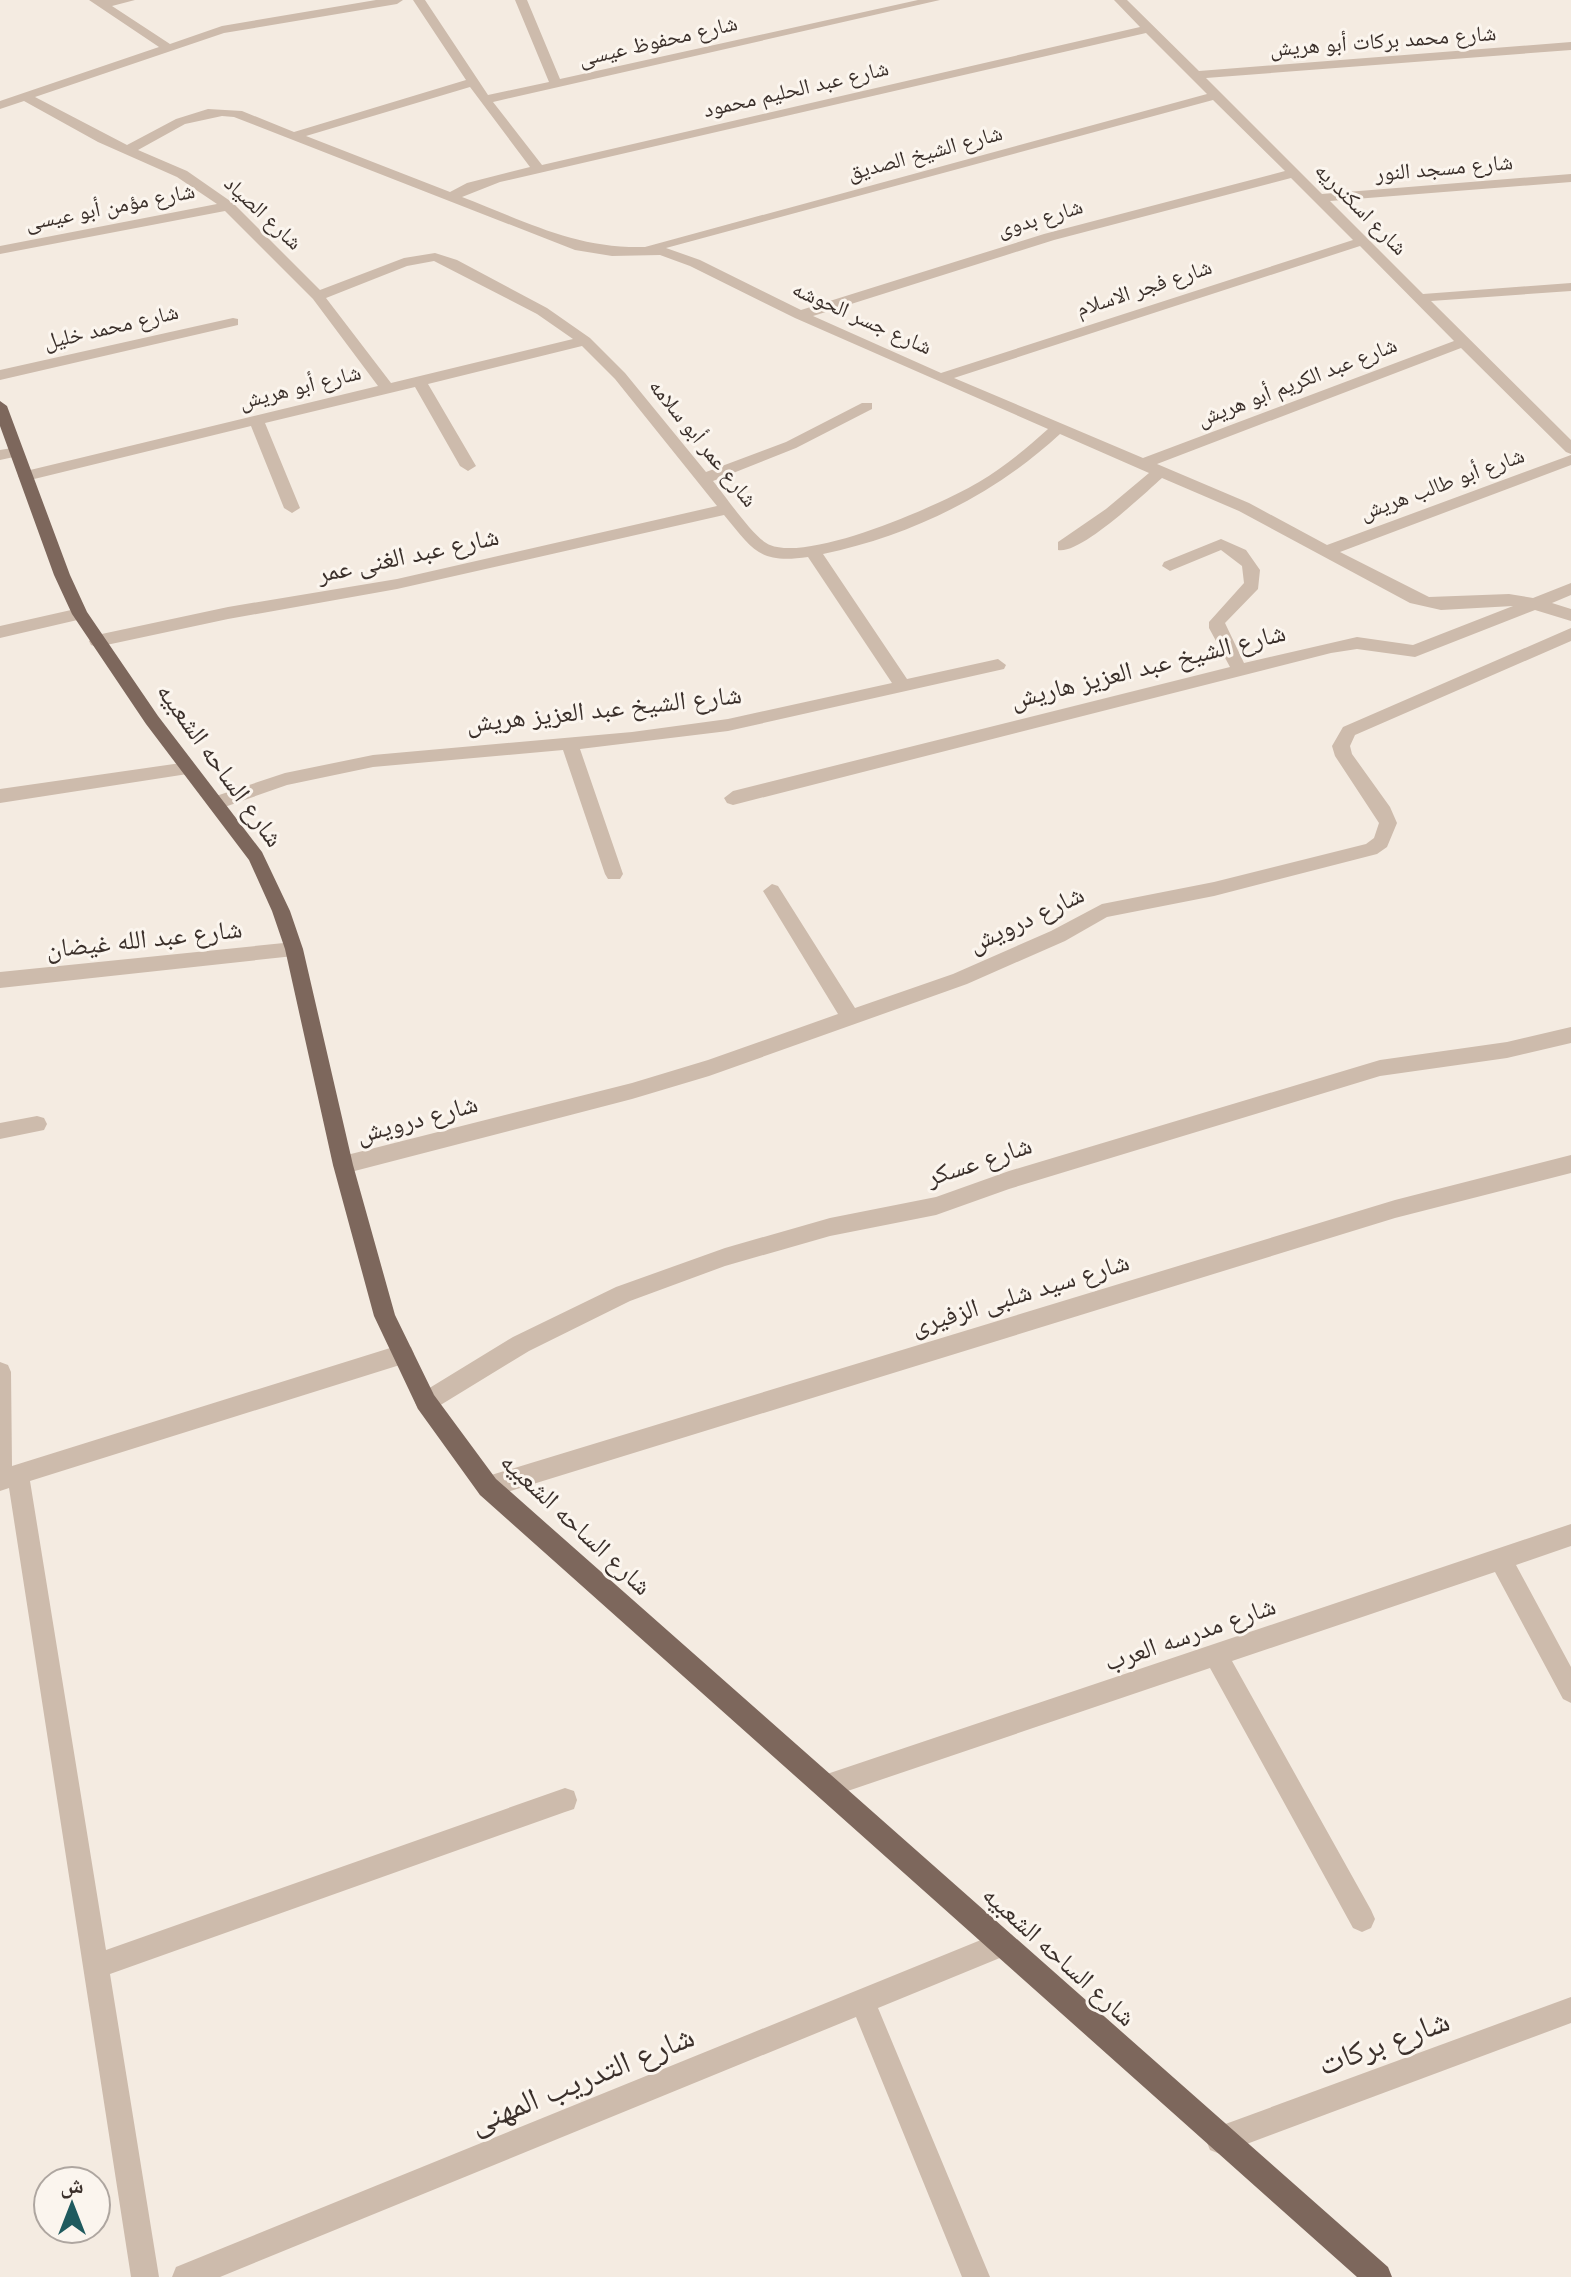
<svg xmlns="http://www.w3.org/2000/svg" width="1571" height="2277" viewBox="0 0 1571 2277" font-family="'Varela Round','Noto Naskh Arabic',sans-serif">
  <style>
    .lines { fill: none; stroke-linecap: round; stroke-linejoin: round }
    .minor { fill: #cdbbac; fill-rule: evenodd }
    .major { fill: #7d675c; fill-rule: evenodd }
    .labels { text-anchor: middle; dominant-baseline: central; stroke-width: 6; stroke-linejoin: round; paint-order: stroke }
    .far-street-label { font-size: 22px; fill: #3b302b; stroke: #fbf5ee }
    .street-label { font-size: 26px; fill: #3b302b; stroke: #fbf5ee }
    .near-street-label { font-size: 32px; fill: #3b302b; stroke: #fbf5ee }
  </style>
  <rect width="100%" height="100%" fill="#f4ebe1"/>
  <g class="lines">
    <g class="minor">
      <path d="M89,0h46l-23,6 58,38 52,-18 154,-26h27l-6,4 -173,29 -189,64 92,48 49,-26 32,-10 34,2 52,21 172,-52 -53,-80h12l63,95 61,-13 -34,-82h12l33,79 358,-79h22l-447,102 49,63 598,-138 -26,-27h13l72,71 372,-29v8l-365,28 116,116 249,-20v8l-241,19 93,93 148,-11v8l-140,10 140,139v14l-5,-2 -105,-104 -304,116 92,39 78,42 244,-90v10l-231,87 89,45 80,-3 24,4 38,-15v12l-19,8 19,6v12l-36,-11 -120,47 -58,-8 -26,4 -598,152 -6,-2 -3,-5 9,-7 497,-124 -21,-39v-6l35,-39 -2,-17 -21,-16 -51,21 -8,-5 2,-4 57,-23 25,11 14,20 -2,19 -33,34 19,40 113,-26 56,8 100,-39 -72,4 -31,-7 -171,-92 -77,-33c-18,16 -82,77 -104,72v-8l48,-33 43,-36 -89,-39c-66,61 -150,102 -237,120l84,125 91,-20 8,6 -2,4 -276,62 -148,18 43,125 -3,5h-12l-3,-5 -42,-124 -190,17 -86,18 -71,25 -6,-2 -3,-5 3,-5 75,-25 88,-18 259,-23 96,-13 164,-36 -84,-126c-49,7 -55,-7 -84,-42l-327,74 -169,30 -131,28 -6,-2 -2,-4 8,-6 131,-28 169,-28 320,-73 -102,-127 -33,-33 -154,38 48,82 -8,5 -8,-5 -45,-79 -150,36 35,85 -8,5 -8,-5 -33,-82 -225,55 -5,-1 -3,-4 8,-5 352,-85 -65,-87 -88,-88 -225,43v-8l217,-42 -40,-27 -79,-35 -74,-41 -24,8v-8l159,-54zM1146,33l61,61 -562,153c-69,2 -120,-26 -183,-50l38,-15zM470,87l60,80 -63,16 -17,9 -144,-56zM1213,100l72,71 -241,63 -243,76 -101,-50 -34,-12zM222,116l12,1 341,133 37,6 48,-1 30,11 105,52 253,111c-22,20 -44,38 -69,53 -39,23 -168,80 -209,63 -16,-6 -45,-50 -57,-64l83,-33 76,-39v-6h-10l-76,39 -80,30 -81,-99 -35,-35 -43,-30 -90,-48 -22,-7 -31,5 -84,32 -87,-87 -46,-32 -49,-21 47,-26zM1291,178l62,62 -412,133 -128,-57 241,-76zM1360,246l94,95 -311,117 -189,-80zM434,261l103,53 36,25 -182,44 -65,-85 81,-32z"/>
      <path d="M233,318l5,1v6l-238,55v-10z"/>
      <path d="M18,447l5,2v6l-23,5v-10z"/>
      <path d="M80,608l8,6 -2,4 -86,20v-12z"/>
      <path d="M1571,628v13l-216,94 -5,11 2,8 38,53 7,16 -10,24 -10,7 -163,42 -107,21 -42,24 -98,43 -258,92 -77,23 -289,75 -7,-3 -3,-6 3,-6 7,-3 289,-73 76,-23 130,-46 -75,-123 9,-7 6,2 77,122 98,-34 98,-43 51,-27 112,-22 152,-38 8,-6 5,-15 -44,-67 -3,-10 11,-19z"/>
      <path d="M188,762l9,6 -3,5 -194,30v-14z"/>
      <path d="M294,942l9,7 -9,7 -294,32v-16z"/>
      <path d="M1571,1027v16l-64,15 -127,18 -371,113 -73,26 -106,21 -105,30 -95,35 -101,50 -95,58 -8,3 -8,-3 -3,-7 3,-7 95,-58 103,-50 109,-39 105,-30 106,-21 73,-26 371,-111 127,-18z"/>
      <path d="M37,1116l7,2 3,6 -3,6 -44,9v-16z"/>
      <path d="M1571,1155v18l-176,45 -907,280 -8,-3 -3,-8 3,-8 8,-3 907,-276z"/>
      <path d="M403,1344l8,3 3,7 -3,7 -8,3 -373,117 76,469 459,-162 9,3 3,9 -3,9 -9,3 -455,162 49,303h-28l-122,-789 -9,3v-129l8,3 3,7 1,94z"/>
      <path d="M1571,1524v22l-55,19 55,102v36l-8,-4 -68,-127 -263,89 139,249 4,9 -4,9 -9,4 -9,-4 -143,-260 -383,130 -9,-3 -3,-9 3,-9 9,-3z"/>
      <path d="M1003,1931l9,4 4,9 -4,9 -134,55 112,269h-28l-106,-260 -636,260h-48l4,-10z"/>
      <path d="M1571,1997v26l-351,131 -10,-4 -4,-10 4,-10 10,-4z"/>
    </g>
    <path class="major" d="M0,401l7,5 63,169 17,37 71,104 104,136 28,59 13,38 50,216 42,150 39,80 62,84 892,788 4,10h-35l-877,-782 -62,-86 -44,-93 -41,-151 -48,-216 -13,-38 -23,-51 -103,-136 -74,-110 -18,-39 -54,-149z"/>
  </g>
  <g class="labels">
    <g class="far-street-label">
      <text transform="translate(658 41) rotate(-13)">شارع محفوظ عيسى</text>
      <text transform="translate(1383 41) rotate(-4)">شارع محمد بركات أبو هريش</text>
      <text transform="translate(796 89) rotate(-13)">شارع عبد الحليم محمود</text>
      <text transform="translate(925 153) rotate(-15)">شارع الشيخ الصديق</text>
      <text transform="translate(1444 168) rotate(-5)">شارع مسجد النور</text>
      <text transform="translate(110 207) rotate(-11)">شارع مؤمن أبو عيسى</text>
      <text transform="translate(1361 209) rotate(45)">شارع اسكندريه</text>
      <text transform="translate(263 213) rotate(43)">شارع الصياد</text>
      <text transform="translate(1040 218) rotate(-16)">شارع بدوى</text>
      <text transform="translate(1144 288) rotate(-18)">شارع فجر الاسلام</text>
      <text transform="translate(862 318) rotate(24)">شارع جسر الحوشه</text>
      <text transform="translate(111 327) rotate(-13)">شارع محمد خليل</text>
      <text transform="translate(1297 382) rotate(-21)">شارع عبد الكريم أبو هريش</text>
      <text transform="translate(300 387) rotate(-14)">شارع أبو هريش</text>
      <text transform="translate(703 443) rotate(51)">شارع عمر أبو سلامه</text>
      <text transform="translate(1442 484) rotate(-20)">شارع أبو طالب هريش</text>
    </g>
    <g class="street-label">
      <text transform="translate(408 555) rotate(-12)">شارع عبد الغنى عمر</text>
      <text transform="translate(1148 666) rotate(-14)">شارع الشيخ عبد العزيز هاريش</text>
      <text transform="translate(604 709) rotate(-6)">شارع الشيخ عبد العزيز هريش</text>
      <text transform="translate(220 765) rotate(54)">شارع الساحه الشعبيه</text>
      <text transform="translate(1026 919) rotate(-25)">شارع درويش</text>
      <text transform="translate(144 939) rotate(-6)">شارع عبد الله غيضان</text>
      <text transform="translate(417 1119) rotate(-15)">شارع درويش</text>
      <text transform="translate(979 1161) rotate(-18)">شارع عسكر</text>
      <text transform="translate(1020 1294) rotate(-17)">شارع سيد شلبى الزفيرى</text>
      <text transform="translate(576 1524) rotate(43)">شارع الساحه الشعبيه</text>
      <text transform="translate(1190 1634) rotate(-19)">شارع مدرسه العرب</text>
      <text transform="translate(1059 1956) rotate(42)">شارع الساحه الشعبيه</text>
    </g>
    <g class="near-street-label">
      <text transform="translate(1384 2043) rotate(-20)">شارع بركات</text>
      <text transform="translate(582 2080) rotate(-22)">شارع التدريب المهنى</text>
    </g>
  </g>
  <g transform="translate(72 2205)"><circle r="38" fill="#fbf5ee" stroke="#aea6a0" stroke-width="2"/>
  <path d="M0-6L14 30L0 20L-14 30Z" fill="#1f5a5e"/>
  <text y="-12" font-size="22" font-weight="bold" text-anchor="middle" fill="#3b302b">ش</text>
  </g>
</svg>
